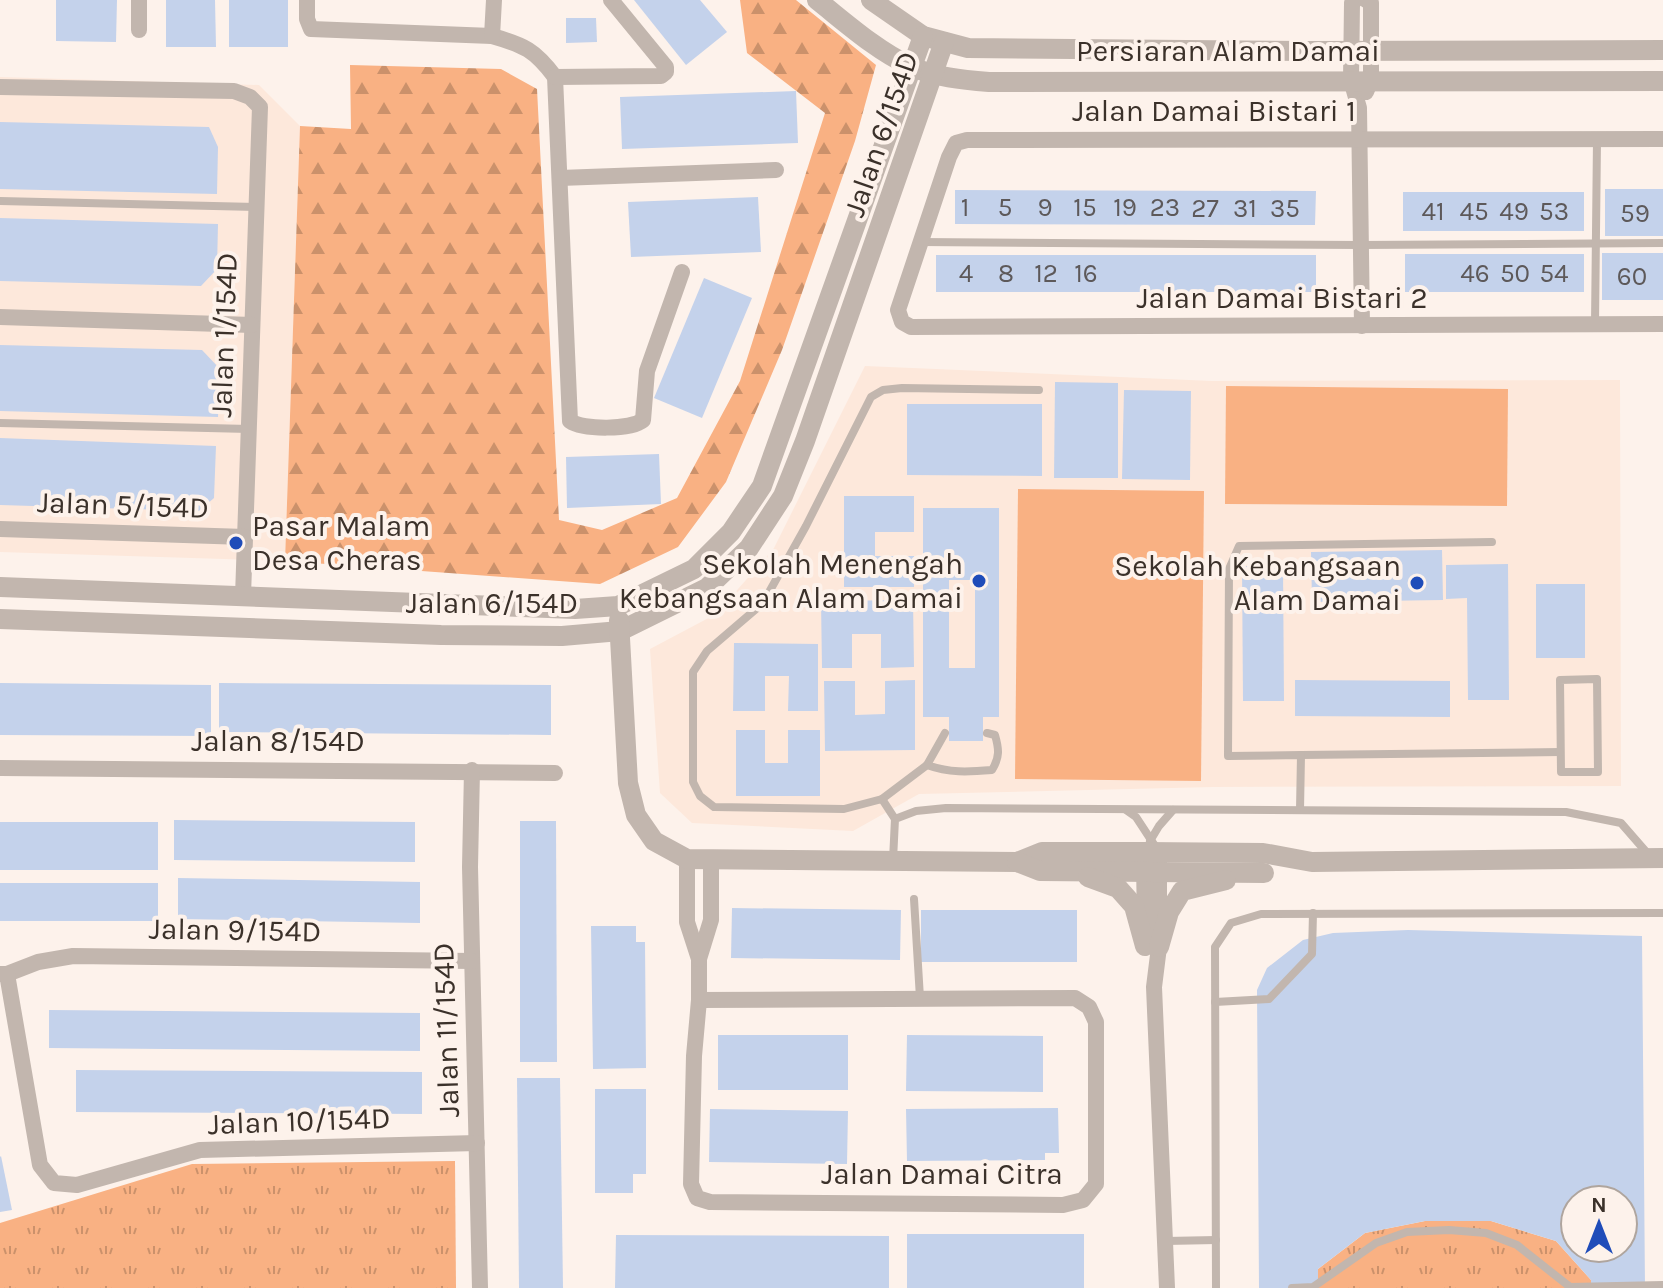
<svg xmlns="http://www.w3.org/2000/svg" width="1663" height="1288" viewBox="0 0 1663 1288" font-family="Karla,sans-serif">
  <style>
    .built { fill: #fde8db }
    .forest { fill: url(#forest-firs) }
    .park { fill: url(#park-tufts) }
    .pitch { fill: #f9b183 }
    .building { fill: #c4d2eb; fill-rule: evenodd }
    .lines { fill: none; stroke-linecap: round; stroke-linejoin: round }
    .service { stroke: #c2b6ae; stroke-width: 8 }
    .minor { stroke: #c2b6ae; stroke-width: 16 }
    .tertiary { stroke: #c2b6ae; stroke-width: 20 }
    .poi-dot { fill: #1f4cb9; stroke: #fdf2eb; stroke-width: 3 }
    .labels { text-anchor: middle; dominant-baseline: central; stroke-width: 8; stroke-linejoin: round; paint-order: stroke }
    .number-label { font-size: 26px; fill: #5d595a }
    .street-label { font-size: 30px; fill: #3b312a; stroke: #fdf2eb }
    .poi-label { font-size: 30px; fill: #3b312a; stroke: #fdf2eb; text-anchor: end }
  </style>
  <defs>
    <pattern id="forest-firs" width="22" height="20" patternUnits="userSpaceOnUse" patternTransform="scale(2)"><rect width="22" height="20" fill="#f9b183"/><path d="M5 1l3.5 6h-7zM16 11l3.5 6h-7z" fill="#cb916b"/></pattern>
    <pattern id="park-tufts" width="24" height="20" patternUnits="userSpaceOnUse" patternTransform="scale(2)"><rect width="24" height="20" fill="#f9b183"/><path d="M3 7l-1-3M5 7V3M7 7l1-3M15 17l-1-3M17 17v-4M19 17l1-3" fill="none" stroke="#cb916b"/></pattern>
  </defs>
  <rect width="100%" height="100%" fill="#fdf2eb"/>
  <g class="built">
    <path d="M0,77l259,8 41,41 -15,435 -285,-9z"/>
    <path d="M865,366l347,15 408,-1 1,406 -408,1 -294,7 -66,37 -161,-8 -32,-30 -10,-144 66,-35 58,-66z"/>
  </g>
  <path class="forest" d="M740,0h56l80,65 -21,76 -73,209 -56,132 -48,65 -78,37 -315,-23 15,-435 51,3 -1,-64 151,4 36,20 22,431 43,10 75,-32 63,-117 85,-268 -78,-60z"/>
  <g class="park">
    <path d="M455,1161l1,127h-456v-65l192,-59z"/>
    <path d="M1425,1221h66l65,20 35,39v8h-273v-19l47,-36z"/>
  </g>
  <g class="pitch">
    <path d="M1226,386l282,3 -1,117 -282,-2z"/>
    <path d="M1018,489l186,2 -3,290 -186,-2z"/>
  </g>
  <g class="building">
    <path d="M56,0h61l-1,42 -60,-1z"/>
    <path d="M166,0h49l1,47h-50z"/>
    <rect x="229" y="0" width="59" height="47"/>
    <path d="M634,0h66l27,32 -41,33z"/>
    <path d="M566,18h30l1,24 -31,1z"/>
    <path d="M796,91l2,52 -176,6 -2,-52z"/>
    <path d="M0,122l209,5 9,20 -1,47 -217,-5z"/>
    <rect x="1605" y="189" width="58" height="47"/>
    <path d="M955,190l361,1 -1,34 -360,-1z"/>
    <rect x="1403" y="192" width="181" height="39"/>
    <path d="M758,197l3,55 -130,5 -3,-55z"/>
    <path d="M0,218l218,6 -1,45 -16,17 -201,-5z"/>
    <rect x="1602" y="253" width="61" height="47"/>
    <rect x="1405" y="254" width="179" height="38"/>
    <rect x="936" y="255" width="380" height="37"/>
    <path d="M704,278l48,20 -50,120 -48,-20z"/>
    <path d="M0,345l202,5 18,19 -2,48 -218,-6z"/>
    <path d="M1055,382l63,1v95h-64z"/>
    <path d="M1124,390l67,1 -1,89 -68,-1z"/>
    <path d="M907,404h135v72l-135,-1z"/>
    <path d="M0,438l216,8 -2,52 -15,13 -199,-6z"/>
    <path d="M659,454l2,50 -94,4 -1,-51z"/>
    <path d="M844,496h70v36h-39v24h39v31h-70z"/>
    <path d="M923,508h76v209h-16v24h-34v-24h-26zM949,580h26v88h-26z"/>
    <path d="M1442,550l1,50 -131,2 -1,-50z"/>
    <path d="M1508,564l1,136h-41l-1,-102 -21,1v-34z"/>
    <path d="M1242,566h41l1,135h-41z"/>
    <rect x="1536" y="584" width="49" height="74"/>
    <path d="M913,600l1,67 -33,1v-34h-29v34h-30l-1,-67z"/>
    <path d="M734,643l84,1v67h-30l1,-35h-24v35h-32z"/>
    <path d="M915,680v70l-90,1 -1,-70h31v34l30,-1v-33z"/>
    <path d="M1295,680l155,1v36l-155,-1z"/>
    <path d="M0,683l211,2v51l-211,-1z"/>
    <path d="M219,683l332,2v50l-332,-3z"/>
    <path d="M736,730h29v33h23v-33h32v66h-84z"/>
    <path d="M174,820l241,2v40l-241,-2z"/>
    <path d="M520,821h36l1,241h-37z"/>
    <rect x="0" y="822" width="158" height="48"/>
    <path d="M178,878l242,4v41l-242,-4z"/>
    <rect x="0" y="883" width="158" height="38"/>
    <path d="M732,908l169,2 -1,50 -169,-2z"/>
    <rect x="921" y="910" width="156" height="52"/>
    <path d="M591,926h45v16h9l1,126 -53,1z"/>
    <path d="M1408,930l234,6 3,352h-54v-8l-35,-39 -65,-20h-66l-60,12 -47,36v19h-59l-2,-298 10,-22 36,-28 30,-7zM1575,1200h48v48h-48z"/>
    <path d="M49,1010l371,3v38l-371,-3z"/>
    <rect x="718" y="1035" width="130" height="55"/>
    <path d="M907,1035l136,1v56l-137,-1z"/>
    <path d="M76,1070l346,2v42l-346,-2z"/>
    <path d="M517,1078h43l3,210h-44z"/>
    <path d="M595,1089h51v85h-13v19h-38z"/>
    <path d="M1058,1108l1,45h-14v7l-138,1 -1,-52z"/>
    <path d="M710,1109l138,2 -1,53 -138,-2z"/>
    <path d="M1,1156l11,54 -12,2v-55z"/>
    <rect x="907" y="1234" width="177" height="54"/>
    <path d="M616,1235l273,1v52h-274z"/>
  </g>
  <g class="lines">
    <g class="service">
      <path d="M0,201l256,6"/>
      <path d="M920,242l441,3 302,-2"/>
      <path d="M1595,324l2,-184"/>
      <path d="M0,423l249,6"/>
      <path d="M1597,679l1,93h-37l-1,-92z"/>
      <path d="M945,733l-18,32c22,8 41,7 65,5 8,-13 7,-21 3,-35l-8,-2"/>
      <path d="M1301,755l259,-3"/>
      <path d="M882,799l45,-34"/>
      <path d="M1126,810l10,7 21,32"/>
      <path d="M1300,810l1,-55 -73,1 1,-187 10,-23 253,-4"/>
      <path d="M895,819l-13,-20 -38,10 -130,-2 -14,-11 -7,-14v-110l14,-21 56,-48 43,-77 65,-129 12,-7 19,-2 137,2"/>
      <path d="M1150,841l9,-15 14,-16"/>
      <path d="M893,860l2,-41 21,-8 30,-3 620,4 55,11 27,31"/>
      <path d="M914,899l6,99"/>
      <path d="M1215,1002l54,-3 43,-45 1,-41"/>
      <path d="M1166,1241l50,-1"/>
      <path d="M1216,1288l-1,-341 16,-24 30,-9 402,-1"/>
      <path d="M1292,1288l21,-1 63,-44 31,-11 42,-2 37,3 31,12 53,42 93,-2"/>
    </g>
    <g class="minor">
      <path d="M139,0v30"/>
      <path d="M307,0v19l4,10 181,7c32,9 43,14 63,41l15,344c13,9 61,9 73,-1l4,-49 35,-99"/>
      <path d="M1355,0l-3,3 -1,77 8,28 3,218"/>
      <path d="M1366,0l5,3v77l-5,12"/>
      <path d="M492,36l2,-36"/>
      <path d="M555,77l106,-1 5,-4v-5l-55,-67"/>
      <path d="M0,87l234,4 16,6 10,10 -17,489"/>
      <path d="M1663,139l-696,1 -11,3 -7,14 -51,153 4,12 9,5 752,-3"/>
      <path d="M560,178l216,-8"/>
      <path d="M0,317l252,8"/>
      <path d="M0,529l245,8"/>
      <path d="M0,768l555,5"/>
      <path d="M472,770l-2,97 10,421"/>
      <path d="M687,859v63l12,37v41l-5,56 -3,128 6,14 13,4 353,3 20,-5 13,-16v-162l-7,-15 -14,-9 -376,2"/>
      <path d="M1144,862l1,64"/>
      <path d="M1159,862v85l-5,40 13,301"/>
      <path d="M699,959l12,-39v-61"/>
      <path d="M0,974h7l31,-12 35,-6 399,5"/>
      <path d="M7,974l33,191 14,18 23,2 123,-35 277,-7"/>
    </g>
    <g class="tertiary">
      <path d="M817,0c29,23 59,50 93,66 24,11 53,14 79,16l674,-1"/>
      <path d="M871,0l52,36 45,12 340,3 355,-1"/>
      <path d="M0,587l575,22 43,-3 76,-37 37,-37 31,-46 161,-450"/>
      <path d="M0,619l441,16 121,1 58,-5 87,-43 42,-40 34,-52 22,-55 139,-399"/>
      <path d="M619,620l9,163 8,32 18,26 33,18 330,3 25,-10h102l119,1 49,9 351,-4"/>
      <path d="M1017,862l23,9 224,2"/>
      <path d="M1088,877l30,11 16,18 11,40"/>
      <path d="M1159,947l10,-35 13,-21 44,-11"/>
    </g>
  </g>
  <g class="poi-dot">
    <circle cx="236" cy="543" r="8"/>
    <circle cx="979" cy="581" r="8"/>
    <circle cx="1417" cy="583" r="8"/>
  </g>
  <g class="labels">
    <g class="number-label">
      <text x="965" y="207">1</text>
      <text x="1005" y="207">5</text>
      <text x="1045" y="207">9</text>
      <text x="1085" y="207">15</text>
      <text x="1125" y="207">19</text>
      <text x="1165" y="207">23</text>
      <text x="1205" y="208">27</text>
      <text x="1245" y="208">31</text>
      <text x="1285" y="208">35</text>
      <text x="1433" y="211">41</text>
      <text x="1474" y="211">45</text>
      <text x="1514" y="211">49</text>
      <text x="1554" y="211">53</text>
      <text x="1635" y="213">59</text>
      <text x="966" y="273">4</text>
      <text x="1006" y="273">8</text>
      <text x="1046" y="273">12</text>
      <text x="1086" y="273">16</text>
      <text x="1475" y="273">46</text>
      <text x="1515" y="273">50</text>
      <text x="1554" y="273">54</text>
      <text x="1632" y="276">60</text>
    </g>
    <g class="street-label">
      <text x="1228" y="51">Persiaran Alam Damai</text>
      <text x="1214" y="111">Jalan Damai Bistari 1</text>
      <text transform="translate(881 134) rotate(-71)">Jalan 6/154D</text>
      <text x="1282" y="298">Jalan Damai Bistari 2</text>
      <text transform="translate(224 335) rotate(-88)">Jalan 1/154D</text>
      <text transform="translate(123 505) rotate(2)">Jalan 5/154D</text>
      <text x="492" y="603">Jalan 6/154D</text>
      <text x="278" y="741">Jalan 8/154D</text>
      <text transform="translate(235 930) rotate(1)">Jalan 9/154D</text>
      <text transform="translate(446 1030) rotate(-92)">Jalan 11/154D</text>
      <text transform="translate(299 1121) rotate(-2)">Jalan 10/154D</text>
      <text x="942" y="1174">Jalan Damai Citra</text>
    </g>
    <g class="poi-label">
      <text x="252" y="526" text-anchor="start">Pasar Malam<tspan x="252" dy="34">Desa Cheras</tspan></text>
      <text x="963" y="564">Sekolah Menengah<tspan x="963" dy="34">Kebangsaan Alam Damai</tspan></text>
      <text x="1401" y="566">Sekolah Kebangsaan<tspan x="1401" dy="34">Alam Damai</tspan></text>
    </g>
  </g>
  <g transform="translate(1599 1224)"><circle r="38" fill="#fdf2eb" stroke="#afa59e" stroke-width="2"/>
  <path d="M0-6L14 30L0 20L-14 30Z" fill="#1f4cb9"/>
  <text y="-12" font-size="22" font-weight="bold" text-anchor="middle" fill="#3b312a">N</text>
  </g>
</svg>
